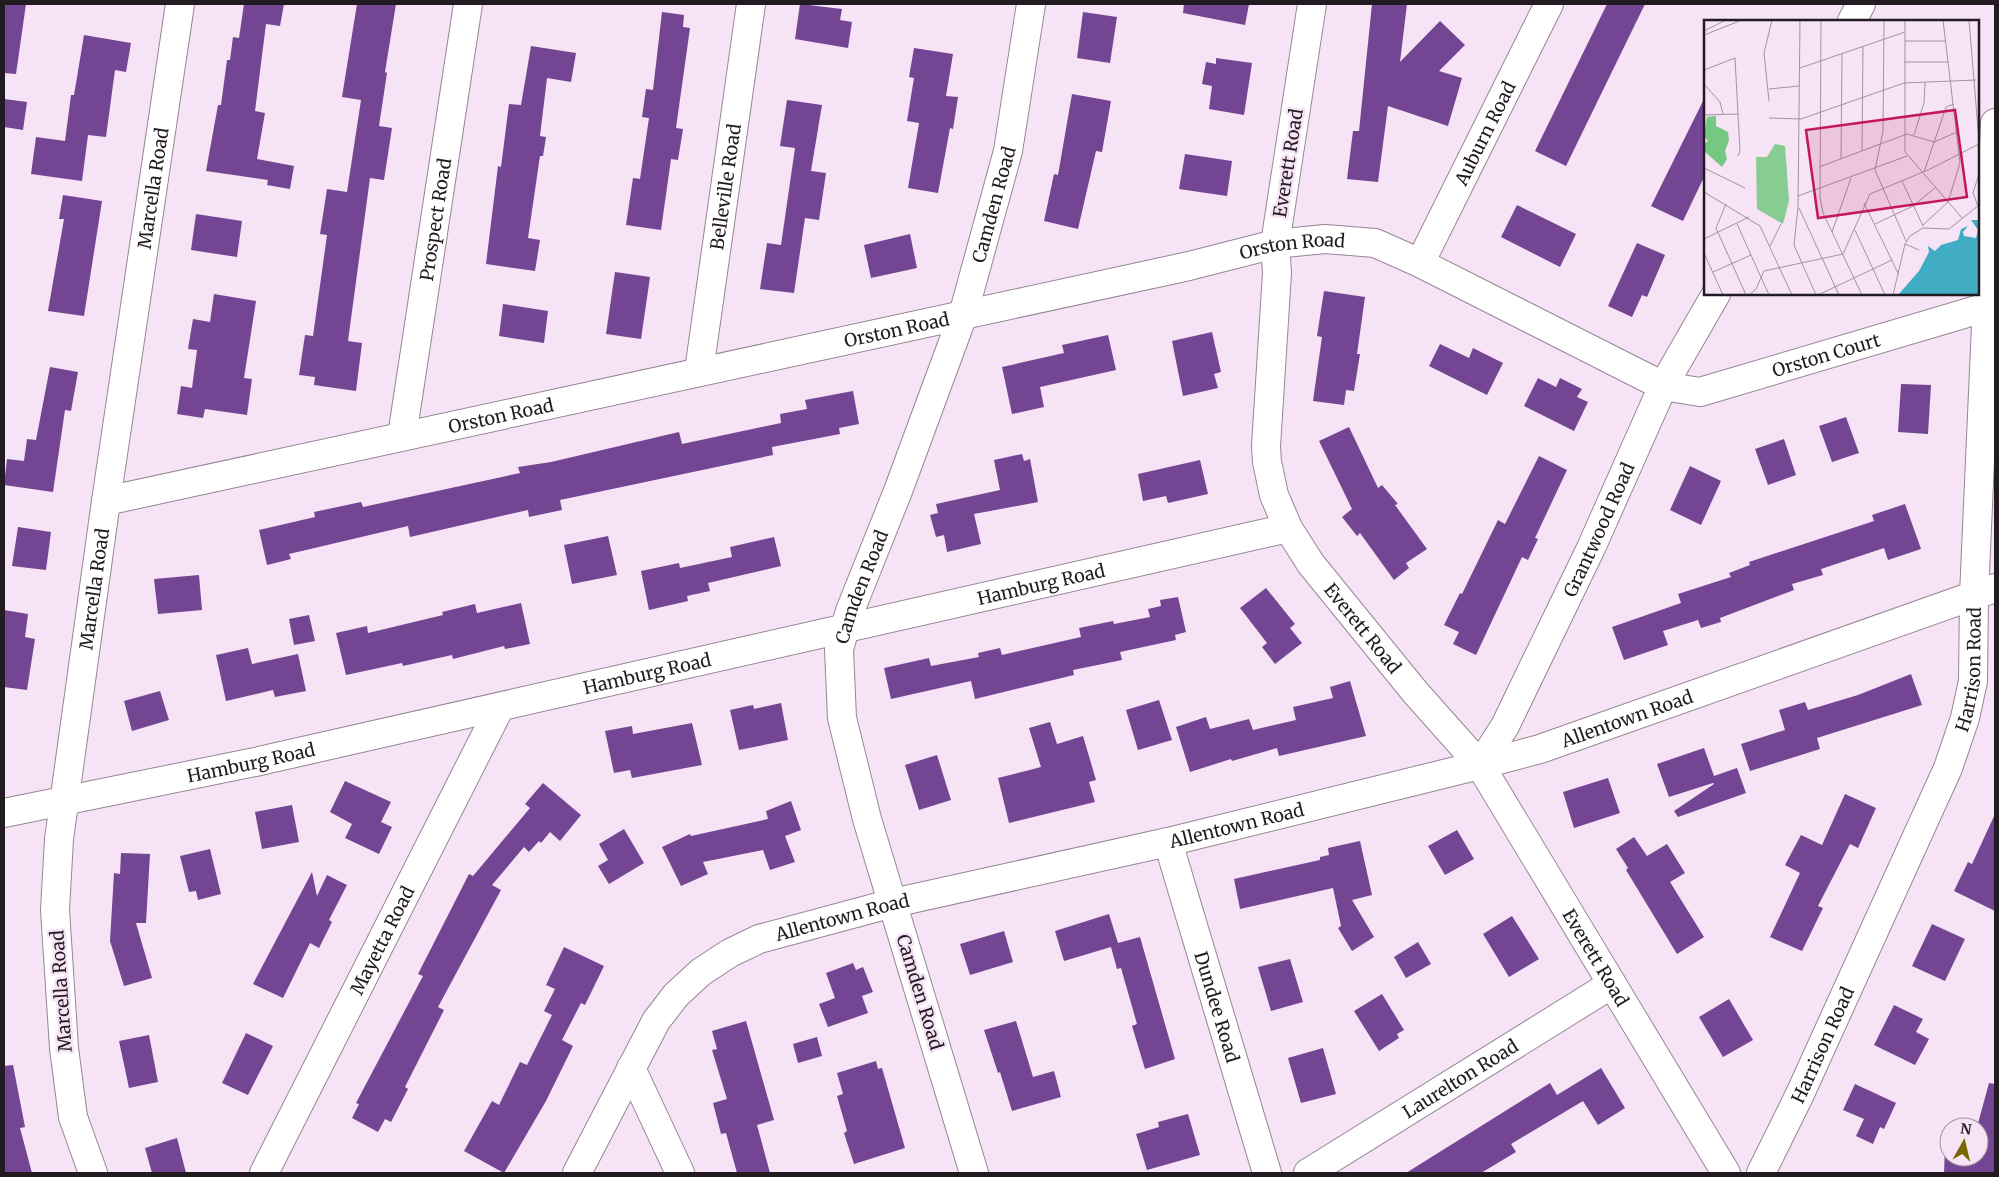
<svg xmlns="http://www.w3.org/2000/svg" width="1999" height="1177" viewBox="0 0 1999 1177" font-family="Merriweather,serif">
  <style>
    .building { fill: #744593 }
    .lines { fill: none; stroke-linecap: round; stroke-linejoin: round }
    .minor-casing { stroke: #978696; stroke-width: 30 }
    .minor { stroke: #fff; stroke-width: 28 }
    .labels { text-anchor: middle; dominant-baseline: central; stroke-width: 5; stroke-linejoin: round; paint-order: stroke }
    .street-label { font-size: 18px; fill: #221b21; stroke: #f6e3f5 }
    .inset-road { fill: none; stroke: #a193a0; stroke-width: 1 }
    .view { fill: #c2185b; fill-opacity: 0.15; stroke: #c2185b; stroke-width: 2.5 }
    .inset-edge { fill: none; stroke: #221b21; stroke-width: 2.5 }
  </style>
  <rect width="100%" height="100%" fill="#f6e3f5"/>
  <g class="building">
    <path d="M4,4h22l-10,70 -12,-1z"/>
    <path d="M244,4h40l-4,22 -14,-2 -11,87 10,2 -8,46 37,7 -4,23 -23,-4 1,-5 -62,-9 12,-66h3l6,-45h3l3,-23 6,1z"/>
    <path d="M357,4h39l-11,68 2,1 -8,53 13,2 -8,52 -14,-2 -22,163 14,2 -6,48 -42,-6 1,-8 -16,-2 6,-40 8,1 14,-101 -7,-1 7,-45 20,3 14,-92 -19,-3z"/>
    <path d="M800,4l42,5 -2,11 12,2 -4,26 -53,-9z"/>
    <path d="M1184,4h65l-4,21 -62,-12z"/>
    <path d="M1372,4h35l-7,58 40,-41 25,24 -26,26 23,7 -14,48 -60,-20 -10,76 -31,-3 6,-48h6z"/>
    <path d="M1607,4h38l-79,162 -31,-15z"/>
    <path d="M662,12l22,3 -1,12 7,1 -14,100 7,1 -5,31 -7,-1 -10,71 -35,-5 7,-47 7,1 9,-61 -7,-1 4,-28 7,1z"/>
    <path d="M1083,12l34,5 -7,46 -33,-5z"/>
    <path d="M84,35l47,8 -5,29 -11,-2 -9,67 -18,-2 -6,46 -51,-7 5,-37 29,4 6,-46h3z"/>
    <path d="M531,46l45,7 -5,29 -24,-4 -7,58 6,1 -3,19h-3l-12,82 12,2 -5,31 -49,-7 12,-98 3,1 8,-63 12,1z"/>
    <path d="M914,48l39,6 -7,42 12,1 -5,32 -3,-1 -12,65 -30,-5 11,-65 -12,-2 7,-43 -5,-1z"/>
    <path d="M1216,58l36,5 -8,52 -35,-6 3,-23 -10,-2 4,-22 10,2z"/>
    <path d="M1072,94l39,7 -9,51 -6,-1 -18,78 -34,-8 10,-47 4,1z"/>
    <path d="M1705,97v78l-22,46 -32,-15z"/>
    <path d="M4,99l23,3 -4,28 -19,-3z"/>
    <path d="M787,100l35,5 -11,66 15,2 -7,47 -14,-2 -11,75 -34,-4 7,-46 14,2 14,-97 -15,-2z"/>
    <path d="M1185,154l47,7 -5,35 -48,-7z"/>
    <path d="M63,195l39,6 -18,115 -36,-5 16,-92h-5z"/>
    <path d="M1517,205l59,29 -16,33 -59,-30z"/>
    <path d="M196,214l46,7 -5,36 -46,-7z"/>
    <path d="M910,234l7,34 -46,10 -7,-33z"/>
    <path d="M1637,243l28,12 -18,42 -5,-2 -10,22 -24,-11z"/>
    <path d="M615,272l35,5 -9,62 -35,-5z"/>
    <path d="M1324,291l41,6 -8,57h3l-6,37 -8,-1 -2,15 -31,-4 9,-64 -5,-1z"/>
    <path d="M214,294l42,7 -12,77 8,1 -5,36 -42,-6 -2,9 -26,-4 4,-28 11,2 5,-38 -9,-1 5,-30 17,3z"/>
    <path d="M503,304l45,7 -4,32 -45,-7z"/>
    <path d="M1212,332l9,40 -7,2 4,14 -35,8 -11,-55z"/>
    <path d="M1108,335l8,35 -76,17 4,20 -32,7 -10,-47 62,-14 -2,-8z"/>
    <path d="M1440,344l29,14 4,-10 30,15 -16,32 -58,-29z"/>
    <path d="M50,367l28,5 -7,39 -6,-1 -12,82 -49,-7 3,-26 17,2 3,-22 9,1z"/>
    <path d="M1538,378l18,9 4,-9 22,11 -5,8 11,5 -14,29 -50,-25z"/>
    <path d="M1901,384l30,1 -3,49 -30,-2z"/>
    <path d="M853,391l6,33 -20,4 1,6 -68,13 1,8 -213,45 2,10 -33,7 -1,-7 -118,27 -2,-11 -119,28 2,5 -24,6 -8,-35 56,-13 -1,-5 47,-10 2,5 157,-34 -2,-6 33,-5 128,-30 3,12 99,-21 -1,-9 27,-5 -2,-9z"/>
    <path d="M1846,417l13,36 -27,9 -13,-36z"/>
    <path d="M1349,427l29,61 4,-3 16,19 -3,1 32,44 -21,14 3,5 -15,12 -34,-47 -3,3 -15,-19 10,-8 -33,-68z"/>
    <path d="M1784,439l12,36 -28,10 -13,-36z"/>
    <path d="M1022,454l2,7 6,-2 8,43 -64,12 7,30 -34,8 -3,-17 -8,2 -6,-22 8,-2 -2,-9 64,-14 -6,-30z"/>
    <path d="M1539,456l28,14 -32,68 3,1 -10,21 -6,-3 -46,98 -23,-11 6,-12 -15,-7 16,-32 2,1 36,-74 7,4z"/>
    <path d="M1200,460l8,34 -40,9 -2,-7 -23,5 -5,-27z"/>
    <path d="M1690,466l31,15 -20,44 -31,-15z"/>
    <path d="M1905,504l16,45 -33,11 -4,-12 -63,21 2,6 -31,9 2,6 -74,28 1,4 -20,6 -3,-8 -35,11 5,14 -44,15 -12,-33 69,-24 -3,-9 53,-17 -2,-4 21,-8 -1,-3 125,-41 -2,-6z"/>
    <path d="M18,527l33,5 -5,38 -34,-4z"/>
    <path d="M608,536l9,39 -45,9 -8,-39z"/>
    <path d="M774,537l7,29 -73,17 2,8 -23,5 1,5 -39,9 -8,-39 38,-8 1,5 52,-11 -2,-10z"/>
    <path d="M199,575l3,35 -44,4 -4,-35z"/>
    <path d="M1266,588l29,36 -5,4 12,15 -27,21 -13,-17 5,-4 -27,-35z"/>
    <path d="M1178,597l8,35 -11,3 1,5 -56,12 2,8 -49,10 1,5 -99,24 -4,-18 -80,18 -7,-31 45,-10 2,8 48,-9 -1,-4 22,-5 2,7 79,-18 -2,-9 34,-7 1,3 36,-7 -2,-8 13,-3 -1,-6z"/>
    <path d="M521,603l9,41 -25,5 -1,-3 -51,13 -1,-4 -49,11 -1,-3 -56,12 -10,-42 31,-7 1,7 75,-18 -1,-3 33,-8 2,9z"/>
    <path d="M4,610l24,4 -3,23 10,2 -8,51 -23,-3z"/>
    <path d="M309,615l6,26 -21,4 -5,-26z"/>
    <path d="M248,648l4,16 46,-10 8,37 -31,6 -2,-7 -47,11 -10,-46z"/>
    <path d="M1911,674l11,31 -105,33 3,11 -70,22 -9,-27 44,-14 -6,-20 26,-8 3,8 50,-15z"/>
    <path d="M1350,681l16,55 -87,20 -2,-8 -45,13 -1,-2 -41,13 -14,-45 30,-10 4,12 39,-10 4,11 43,-10 -3,-13 40,-9 -3,-11z"/>
    <path d="M160,691l9,29 -37,11 -8,-30z"/>
    <path d="M1159,700l13,40 -34,10 -12,-40z"/>
    <path d="M781,703l7,37 -49,10 -9,-40 23,-5 1,4z"/>
    <path d="M1050,722l7,22 26,-8 13,44 -7,2 6,20 -86,21 -11,-45 43,-11 -12,-39z"/>
    <path d="M692,723l10,42 -70,13 -2,-8 -16,3 -9,-42 27,-5 1,8z"/>
    <path d="M1704,748l10,28 23,-8 9,25 -68,24 -4,-6 40,-27 -1,-1 -44,14 -12,-33z"/>
    <path d="M937,755l14,45 -32,10 -14,-45z"/>
    <path d="M1608,778l12,35 -46,15 -11,-36z"/>
    <path d="M345,781l46,21 -10,20 11,5 -13,27 -34,-16 7,-14 -22,-12z"/>
    <path d="M543,783l38,32 -21,26 -10,-9 -9,11 -2,-2 -10,11 -5,-5 -32,38 9,5 -63,117 6,3 -39,77 3,2 -17,33 -6,-3 -7,13 -26,-14 7,-14 -3,-1 67,-127 -5,-2 51,-100 4,2 57,-68 -5,-4z"/>
    <path d="M1845,794l31,14 -18,40 -8,-4 -32,62 5,2 -21,43 -32,-14 30,-64 -15,-8 16,-30 21,10z"/>
    <path d="M791,801l10,29 -16,6 10,26 -25,8 -7,-20 -60,12 5,12 -27,12 -19,-39 28,-13 1,2 77,-17 -2,-8z"/>
    <path d="M292,805l7,37 -37,7 -7,-37z"/>
    <path d="M1995,814v97l-41,-20 14,-29 4,2z"/>
    <path d="M624,829l20,34 -35,21 -11,-18 10,-6 -9,-16z"/>
    <path d="M1457,830l17,29 -29,16 -17,-29z"/>
    <path d="M1634,837l13,19 20,-12 18,29 -15,9 34,55 -27,17 -51,-84 2,-2 -12,-19z"/>
    <path d="M1360,841l12,54 -20,5 22,37 -22,14 -14,-23 3,-2 -8,-38 -93,21 -6,-30 86,-19v-3l9,-2 -1,-7z"/>
    <path d="M210,849l11,45 -23,6 -2,-9 -7,1 -9,-36z"/>
    <path d="M121,853l29,1 -4,69h-10l16,55 -28,8 -14,-45 4,-68 6,1z"/>
    <path d="M312,872l5,24 10,-21 20,10 -18,35 3,2 -13,26 -9,-5 -27,55 -30,-14z"/>
    <path d="M1109,914l9,29 22,-6 35,122 -30,10 -13,-43 5,-2 -16,-56 -4,1 -6,-22 -47,14 -9,-30z"/>
    <path d="M1512,916l27,43 -30,18 -26,-43z"/>
    <path d="M1932,924l33,15 -20,42 -33,-15z"/>
    <path d="M1004,931l9,31 -43,13 -10,-31z"/>
    <path d="M1418,942l13,22 -25,14 -12,-21z"/>
    <path d="M564,947l40,19 -19,39 -4,-2 -19,37 11,6 -27,55 -42,72 -40,-22 28,-50 7,4 21,-43 7,3 25,-50 -8,-4 11,-22 -9,-4z"/>
    <path d="M1290,959l13,43 -32,9 -13,-44z"/>
    <path d="M853,963l3,7 7,-3 10,25 -11,4 6,17 -40,14 -9,-23 16,-6 -9,-25z"/>
    <path d="M1382,994l22,36 -7,4 2,4 -20,13 -25,-40z"/>
    <path d="M1729,999l24,41 -30,17 -24,-40z"/>
    <path d="M1894,1005l29,14 -7,13 13,7 -14,26 -41,-20z"/>
    <path d="M746,1021l28,99 -17,5 13,48h-33l-11,-40 -5,1 -8,-31 14,-4 -15,-49 5,-1 -5,-18z"/>
    <path d="M1016,1021l17,56 21,-6 7,26 -49,14 -12,-39 -2,1 -14,-43z"/>
    <path d="M246,1033l27,13 -25,49 -26,-12z"/>
    <path d="M149,1035l9,47 -29,6 -10,-47z"/>
    <path d="M817,1037l5,19 -24,7 -5,-19z"/>
    <path d="M1323,1048l13,46 -35,9 -13,-45z"/>
    <path d="M876,1061l2,8 4,-1 23,80 -51,16 -10,-31 3,-2 -10,-35 6,-2 -6,-21z"/>
    <path d="M13,1065l12,62 -5,1 12,45h-28v-107z"/>
    <path d="M1601,1068l24,40 -27,17 -15,-24 -72,43 5,8 -35,21h-75l144,-90 7,12z"/>
    <path d="M1989,1083l6,1v89h-51l1,-27h4v11h30v-30h-2z"/>
    <path d="M1855,1084l41,19 -12,26 -4,-2 -7,17 -17,-8 8,-17 -21,-9z"/>
    <path d="M1188,1114l12,41 -53,15 -11,-36 23,-7 -1,-5z"/>
    <path d="M177,1138l9,35h-34l-7,-25z"/>
  </g>
  <g class="lines">
    <defs>
      <g id="minor">
        <path id="s1" d="M1312,4l-37,240 2,29 -11,173 1,16 7,33 14,33 23,36 104,128 65,73 246,408"/>
        <path d="M1852,21l9,-17"/>
        <path id="s2" d="M1420,263l129,-259"/>
        <path id="s3" d="M699,371l52,-367"/>
        <path id="s4" d="M402,436l66,-432"/>
        <path id="s5" d="M106,501l1083,-235 86,-22 50,-5 50,4 45,20 243,123 37,6 287,-85"/>
        <path id="s6" d="M1480,765l25,-39 86,-178 72,-162 53,-92"/>
        <path id="s7" d="M4,813l251,-51 1033,-234"/>
        <path id="s8" d="M1168,842l99,331"/>
        <path d="M631,1068l49,105"/>
        <path id="s9" d="M93,1173l-20,-56 -9,-69 -9,-138 4,-71 47,-338 74,-497"/>
        <path id="s10" d="M264,1173l236,-466"/>
        <path id="s11" d="M577,1173l79,-152 20,-26 25,-23 29,-19 29,-14 134,-36 275,-61 312,-77 60,-16 455,-161"/>
        <path id="s12" d="M974,1173l-107,-354 -25,-101 -3,-69 11,-38 48,-120 65,-176 45,-164 23,-147"/>
        <path id="s13" d="M1308,1173l304,-189"/>
        <path id="s14" d="M1761,1173l39,-79 148,-326 17,-50 8,-37 1,-86 21,-472"/>
      </g>
    </defs>
    <use href="#minor" class="minor-casing"/>
    <use href="#minor" class="minor"/>
  </g>
  <g class="labels">
    <g class="street-label">
      <text stroke="none"><textPath href="#s2" startOffset="145">Auburn Road</textPath></text>
      <text transform="translate(1288 163) rotate(-81)">Everett Road</text>
      <text stroke="none"><textPath href="#s3" startOffset="186">Belleville Road</textPath></text>
      <text stroke="none"><textPath href="#s9" startOffset="996">Marcella Road</textPath></text>
      <text stroke="none"><textPath href="#s12" startOffset="1014">Camden Road</textPath></text>
      <text stroke="none"><textPath href="#s4" startOffset="219">Prospect Road</textPath></text>
      <text stroke="none"><textPath href="#s5" startOffset="1214">Orston Road</textPath></text>
      <text stroke="none"><textPath href="#s5" startOffset="809">Orston Road</textPath></text>
      <text stroke="none"><textPath href="#s5" startOffset="1788">Orston Court</textPath></text>
      <text stroke="none"><textPath href="#s5" startOffset="404">Orston Road</textPath></text>
      <text stroke="none"><textPath href="#s6" startOffset="264">Grantwood Road</textPath></text>
      <text stroke="none"><textPath href="#s7" startOffset="1062">Hamburg Road</textPath></text>
      <text stroke="none"><textPath href="#s12" startOffset="609">Camden Road</textPath></text>
      <text stroke="none"><textPath href="#s9" startOffset="591">Marcella Road</textPath></text>
      <text stroke="none"><textPath href="#s1" startOffset="656">Everett Road</textPath></text>
      <text stroke="none"><textPath href="#s14" startOffset="548">Harrison Road</textPath></text>
      <text stroke="none"><textPath href="#s7" startOffset="658">Hamburg Road</textPath></text>
      <text stroke="none"><textPath href="#s11" startOffset="1201">Allentown Road</textPath></text>
      <text stroke="none"><textPath href="#s7" startOffset="252">Hamburg Road</textPath></text>
      <text stroke="none"><textPath href="#s11" startOffset="796">Allentown Road</textPath></text>
      <text stroke="none"><textPath href="#s11" startOffset="391">Allentown Road</textPath></text>
      <text stroke="none"><textPath href="#s10" startOffset="261">Mayetta Road</textPath></text>
      <text stroke="none"><textPath href="#s1" startOffset="1061">Everett Road</textPath></text>
      <text transform="translate(61 991) rotate(-94)">Marcella Road</text>
      <text transform="translate(920 992) rotate(73)">Camden Road</text>
      <text stroke="none"><textPath href="#s8" startOffset="172">Dundee Road</textPath></text>
      <text stroke="none"><textPath href="#s14" startOffset="142">Harrison Road</textPath></text>
      <text stroke="none"><textPath href="#s13" startOffset="179">Laurelton Road</textPath></text>
    </g>
  </g>
  <g transform="translate(1704 20)">
    <rect width="275" height="275" fill="#f6e3f5"/>
    <path d="M71,124l10,2 4,55 -6,23 -26,-15 -1,-52h11z" fill="#87cc90"/>
    <path d="M12,96v10l12,6 1,8 -4,11 2,8 -5,8 -18,-16v-7l4,-3 -4,-5 3,-19z" fill="#75c781"/>
    <path d="M267,200h8v75h-81l21,-24 10,-19 -1,-6 7,5 6,-6 17,-5 3,-11 7,-3 -5,6 1,4 12,2 2,-8z" fill="#40adc4"/>
    <path class="inset-road" d="M96,0l-2,187 -4,38 22,50M117,0l-1,177 3,16 39,82M180,0l-1,111 -8,39 31,71M201,0v132l58,67M265,0l10,121M0,11l22,-11M0,15l38,-15M201,21h41M200,42h44M96,48l105,-36M0,50l31,-12 5,93 -2,5M0,64l16,18 3,12M65,69l30,-3M65,81l-5,-48 8,-33M0,95l34,-1M65,98l32,1 103,-36 72,-3M210,115l10,-32 1,-20M230,122l23,-10M158,131l1,-104M137,139l1,-105M115,147l88,-33 27,8M0,148l41,20M220,152l22,-65 8,-3M198,161l21,45M0,172l56,34 32,69M94,176l109,-40M160,183l34,70M22,184l-10,24 30,67M274,186l-5,-13 6,-19M95,188l40,87M33,204l32,71M171,204l38,-18 23,-19M219,205l25,-23 12,-39 -17,-143M151,210l30,65M128,212l19,-54M0,219l45,-22M201,224l14,6M66,226l11,-22M0,233l19,42M9,252l38,-17M45,275l7,-6 8,-18 79,-17 27,-60 58,-24 51,-26M114,275l74,-35M189,275l12,-51 5,-8 13,-8 26,1 30,-24"/>
    <path class="view" d="M251,90l12,87 -149,21 -12,-88z"/>
    <rect width="275" height="275" class="inset-edge"/>
  </g>
  <rect width="1999" height="1177" fill="none" stroke="#221b21" stroke-width="10"/>
  <g transform="translate(1964 1142) rotate(8)"><circle r="24" fill="#f6e3f5" stroke="#a193a0"/>
  <path d="M0-4L9 19L0 12L-9 19Z" fill="#796800"/>
  <text y="-8" font-size="14" font-weight="bold" text-anchor="middle" fill="#221b21">N</text>
  </g>
</svg>
